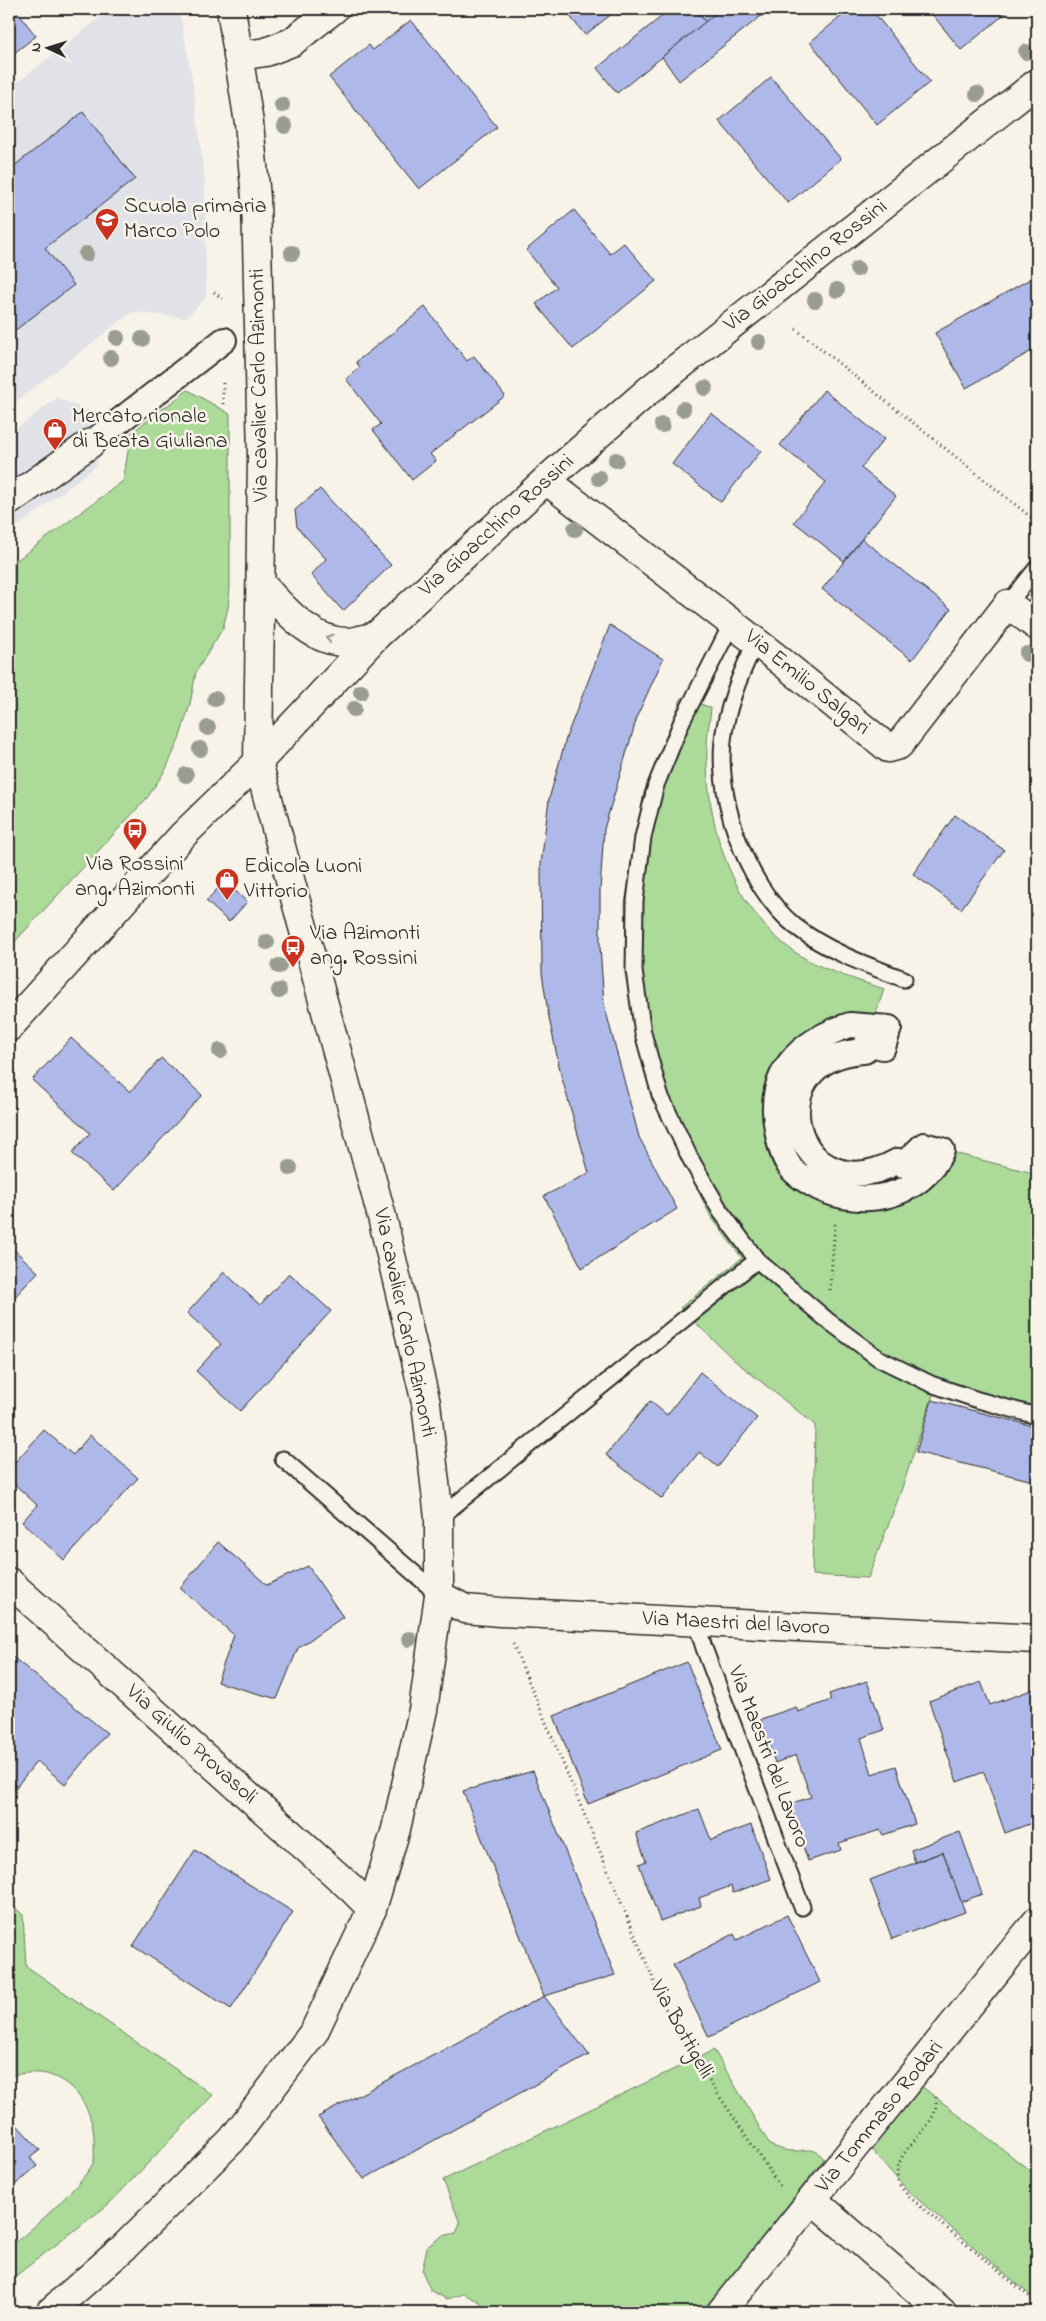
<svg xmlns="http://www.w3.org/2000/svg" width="1046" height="2321" viewBox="0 0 1046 2321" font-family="'Indie Flower',sans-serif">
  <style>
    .built { fill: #e1e2e8 }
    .green { fill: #abda99; stroke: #6b8262 }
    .building { fill: #afb9e9; stroke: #2b2b2b }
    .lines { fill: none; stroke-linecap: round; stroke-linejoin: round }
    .service-casing { stroke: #2b2b2b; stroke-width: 19 }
    .pedestrian-casing { stroke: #2b2b2b; stroke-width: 28 }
    .minor-casing { stroke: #2b2b2b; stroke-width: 31 }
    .tertiary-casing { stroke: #2b2b2b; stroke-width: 31 }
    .path { stroke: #2b2b2b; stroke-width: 3; stroke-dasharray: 1 4; stroke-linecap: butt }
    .service { stroke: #f7f3e8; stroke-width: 15 }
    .pedestrian { stroke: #f7f3e8; stroke-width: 24 }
    .minor { stroke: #f7f3e8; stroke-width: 28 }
    .tertiary { stroke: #f7f3e8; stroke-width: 28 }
    .tree { fill: #989d8f }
    .oneway { stroke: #918f8a }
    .labels { text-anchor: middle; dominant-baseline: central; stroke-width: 5; stroke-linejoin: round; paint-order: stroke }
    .poi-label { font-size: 22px; fill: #2b2b2b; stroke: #f7f3e8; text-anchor: start }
    .street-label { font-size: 22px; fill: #2b2b2b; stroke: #f7f3e8 }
  </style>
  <rect width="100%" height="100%" fill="#f7f3e8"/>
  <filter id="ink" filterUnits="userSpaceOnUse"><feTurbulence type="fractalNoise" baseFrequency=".02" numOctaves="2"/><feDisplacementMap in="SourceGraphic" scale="10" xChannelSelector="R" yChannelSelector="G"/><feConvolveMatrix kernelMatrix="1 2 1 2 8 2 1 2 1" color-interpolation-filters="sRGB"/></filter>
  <g filter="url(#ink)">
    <g class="built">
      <path d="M111,9h68l14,75 12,100 1,114 -20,20 -54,-6 -123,95v-318z"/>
      <path d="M57,398l34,14 16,24 -11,30 -87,67v-99z"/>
    </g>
    <g class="green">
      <path d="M188,390l42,24v173l-2,21 -5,20 -27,44 -6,32 -11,36 -13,29 -19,29 -138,150v-382l114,-85 8,-48z"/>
      <path d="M682,697l29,11c-1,12 -4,25 -4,38 -2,71 20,151 77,198 27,23 67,34 100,45l-12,37 -22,-1 -69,53 10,90 79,32 72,-50 95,24v242l-101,-30 -36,108 -32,84 -56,-3 3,-150 -81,-65 -54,-52 62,-50 -31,-41 -57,-115 -18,-68 -8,-58 -3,-72 19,-112z"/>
      <path d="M9,1902l14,13 3,51 187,129 -103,108 -101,78v-34c20,-14 74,-63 84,-84 2,-4 1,-10 1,-15 2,-30 -13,-62 -44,-73 -12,-4 -29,-2 -41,1z"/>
      <path d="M714,2050l56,95c8,3 15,6 24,6 13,0 21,-5 30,8l-119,153h-221l-4,-10 -16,-8 -17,5 -16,-8 -9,-20 5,-24 15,-11 14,-3 4,-10 -17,-43z"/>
      <path d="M920,2085l117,91v125l-129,-110 -39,-44z"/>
    </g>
    <g class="building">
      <path d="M9,9h6l21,27 -27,21z"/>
      <path d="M564,9h54l-33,26z"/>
      <path d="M671,9h24l11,13 -89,71 -20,-25z"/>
      <path d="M695,9h26l-15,13z"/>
      <path d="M721,9h49l-91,72 -17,-24z"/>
      <path d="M850,9h21l59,73 -53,43 -67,-83z"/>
      <path d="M928,9h83l-50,41z"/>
      <path d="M411,20l86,107 -78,62 -90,-112 40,-32 4,5z"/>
      <path d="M771,77l70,82 -53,44 -69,-82z"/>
      <path d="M83,112l52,67 -90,69 29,37 -65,50v-165z"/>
      <path d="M574,210l36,44 14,-11 32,38 -83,68 -37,-45 21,-17 -31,-37z"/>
      <path d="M1037,275v73l-71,40 -31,-55z"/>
      <path d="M425,307l42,54 7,-5 31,40 -75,58 6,7 -24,19 -39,-50 8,-6 -35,-45 14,-12 -4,-5z"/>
      <path d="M824,390l60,49 -23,29 35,28 -52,65 -50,-39 32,-40 -46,-37z"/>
      <path d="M711,413l50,38 -40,51 -49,-38z"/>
      <path d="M320,489l71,76 -48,46 -32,-36 15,-16 -29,-32 -2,-17z"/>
      <path d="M862,539l89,70 -39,51 -90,-71z"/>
      <path d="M610,625l53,34 -25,55 -34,115 -4,61v57l4,57 35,133 38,72 -95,59 -38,-72 45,-23 -28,-98 -13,-62 -6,-40 -1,-109 8,-65 18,-64z"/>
      <path d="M955,815l49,35 -43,59 -48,-35z"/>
      <path d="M225,881l22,21 -18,20 -23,-21z"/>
      <path d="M71,1038l59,54 31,-34 41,37 -88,96 -42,-38 18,-20 -58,-53z"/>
      <path d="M9,1245l29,27 -29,31z"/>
      <path d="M224,1272l36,33 29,-32 42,38 -91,100 -44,-40 25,-27 -34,-31z"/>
      <path d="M700,1372l57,46 -39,49 -19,-15 -37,47 -56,-44 44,-54 17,14z"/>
      <path d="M932,1400l105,27v55l-121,-30z"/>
      <path d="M44,1430l29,25 17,-20 48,43 -74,82 -42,-38 15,-17 -28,-26v-10z"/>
      <path d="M218,1542l49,43 41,-19 35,51 -45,31 -21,51 -60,-17 17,-47 -54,-47z"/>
      <path d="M9,1654l98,79 -42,51 -28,-23 -28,35z"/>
      <path d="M687,1662l35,88 -134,54 -34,-88z"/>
      <path d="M867,1681l17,49 -23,8 11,36 24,-8 19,58 -32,11 -3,-5 -41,13 2,7 -33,11 -19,-57 22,-7 -15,-42 -21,8 -14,-44 35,-12 2,5 33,-12 -2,-6z"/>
      <path d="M981,1682l9,23 47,-17v133l-32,12 -21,-61 -27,10 -28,-81z"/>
      <path d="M533,1771l82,204 -71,21 -81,-205z"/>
      <path d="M699,1809l12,31 40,-15 20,54 -38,14 -2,-7 -32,12 2,8 -41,15 -21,-57 7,-3 -10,-28z"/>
      <path d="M960,1832l22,62 -21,8 -18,-50 -28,10 -4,-12z"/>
      <path d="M195,1850l98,62 -62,97 -98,-63z"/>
      <path d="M943,1852l22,60 -73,27 -22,-59z"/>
      <path d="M787,1915l33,67 -111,55 -36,-72 61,-31 3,6z"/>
      <path d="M544,1996l45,59 -225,124 -46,-62z"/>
      <path d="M16,2124l24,26 -10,8 7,8 -28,24v-62l1,1z"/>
    </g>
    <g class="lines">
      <defs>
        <g id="service">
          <path d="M1008,604l29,-36"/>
          <path d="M732,623l-50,98 -26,64 -13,52 -8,64 -1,70 9,62 17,62 30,63 31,54 36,48 70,60 51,38 53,26 47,16 59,16"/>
          <path d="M756,641c-13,28 -25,55 -31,86 -13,63 20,159 70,199 32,25 71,39 109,53"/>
          <path d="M283,1459l156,136"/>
          <path d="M439,1518l318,-258"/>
          <path d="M696,1622l8,26 98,259"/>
        </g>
        <g id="pedestrian">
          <path d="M91,443l133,-103"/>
          <path d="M850,1025l39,3 -6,19 -16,-4 -3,8c-114,7 -69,168 34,110l5,4 21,-20 18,5c-20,48 -80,59 -123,38 -9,-5 -22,-12 -28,-20 -9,-11 -12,-26 -14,-39 -11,-56 23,-88 73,-104z"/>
        </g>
        <g id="minor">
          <path d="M238,56l28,-4 26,-10 42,-33"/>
          <path d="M546,480l231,178 111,90 11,-3 109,-141 29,22"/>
          <path d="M9,501l82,-58"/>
          <path d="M261,584c23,24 51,60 88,58 9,-1 18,-4 27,-6"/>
          <path d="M9,1582l343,307 20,20"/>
          <path d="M439,1595l26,14 35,3 537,27"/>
          <path d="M813,2200l129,112"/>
          <path d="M50,2312l71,-62 111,-110 82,-108 58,-123 24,-80 27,-119 16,-115v-77l-13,-115 -44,-186 -124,-455 4,-305 -6,-259 -7,-75 -18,-114"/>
          <path d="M721,2312l316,-391"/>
        </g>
        <path id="tertiary" d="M9,1027l175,-193 74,-72 118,-126 170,-156 102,-89 389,-308"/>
      </defs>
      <use href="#service" class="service-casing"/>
      <use href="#pedestrian" class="pedestrian-casing"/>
      <use href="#minor" class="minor-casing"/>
      <use href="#tertiary" class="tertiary-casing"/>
      <g class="path">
        <path d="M214,292l11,9"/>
        <path d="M796,329l241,193"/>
        <path d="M223,404v-24"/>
        <path d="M830,1290l5,-66"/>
        <path d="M513,1644l154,368 20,36 94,140"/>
        <path d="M936,2097c5,34 -49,52 -37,86 2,5 7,9 9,13l129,107"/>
      </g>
      <use href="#service" class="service"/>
      <use href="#pedestrian" class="pedestrian"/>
      <use href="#minor" class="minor"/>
      <use href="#tertiary" class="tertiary"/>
    </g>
    <g class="tree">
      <circle cx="1026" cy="52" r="8"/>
      <circle cx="977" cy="94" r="8"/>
      <circle cx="282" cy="105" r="8"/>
      <circle cx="285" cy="126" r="8"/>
      <circle cx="292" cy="253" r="8"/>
      <circle cx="86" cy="254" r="8"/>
      <circle cx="857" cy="269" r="8"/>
      <circle cx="837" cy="290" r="8"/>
      <circle cx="815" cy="300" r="8"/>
      <circle cx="117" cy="338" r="8"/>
      <circle cx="142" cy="339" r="8"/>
      <circle cx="759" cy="342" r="8"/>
      <circle cx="111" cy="358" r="8"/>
      <circle cx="705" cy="388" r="8"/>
      <circle cx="683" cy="409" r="8"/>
      <circle cx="662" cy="425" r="8"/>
      <circle cx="616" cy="460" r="8"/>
      <circle cx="599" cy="478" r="8"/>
      <circle cx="575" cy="529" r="8"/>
      <circle cx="1027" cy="654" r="8"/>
      <circle cx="361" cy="692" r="8"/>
      <circle cx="215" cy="699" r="8"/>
      <circle cx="354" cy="709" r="8"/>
      <circle cx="208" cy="728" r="8"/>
      <circle cx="200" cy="749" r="8"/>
      <circle cx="186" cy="775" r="8"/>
      <circle cx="267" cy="942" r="8"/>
      <circle cx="279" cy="966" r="8"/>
      <circle cx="279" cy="991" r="8"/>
      <circle cx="220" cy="1051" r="8"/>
      <circle cx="290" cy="1168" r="8"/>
      <circle cx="409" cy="1639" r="8"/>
    </g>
    <defs><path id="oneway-chevron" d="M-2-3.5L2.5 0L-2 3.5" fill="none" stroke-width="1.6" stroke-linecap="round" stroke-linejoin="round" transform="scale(1.25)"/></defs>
    <use class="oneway" href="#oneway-chevron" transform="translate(329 638) rotate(-162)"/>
  </g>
  <defs>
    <symbol id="school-pin" viewBox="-11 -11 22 30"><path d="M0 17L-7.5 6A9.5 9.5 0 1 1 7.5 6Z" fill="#c8321e" stroke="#f7f3e8"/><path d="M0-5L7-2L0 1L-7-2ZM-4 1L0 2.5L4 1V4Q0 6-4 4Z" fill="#fff"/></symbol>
    <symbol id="shop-pin" viewBox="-11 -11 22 30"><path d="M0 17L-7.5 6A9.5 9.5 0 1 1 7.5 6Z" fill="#c8321e" stroke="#f7f3e8"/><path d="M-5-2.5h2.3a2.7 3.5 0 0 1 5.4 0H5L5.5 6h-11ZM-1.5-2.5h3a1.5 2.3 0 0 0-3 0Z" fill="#fff"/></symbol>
    <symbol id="bus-pin" viewBox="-11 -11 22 30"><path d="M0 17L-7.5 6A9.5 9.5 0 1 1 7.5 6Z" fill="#c8321e" stroke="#f7f3e8"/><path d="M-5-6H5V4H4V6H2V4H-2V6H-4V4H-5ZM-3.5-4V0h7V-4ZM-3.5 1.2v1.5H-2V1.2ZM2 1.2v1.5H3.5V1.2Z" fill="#fff"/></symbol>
  </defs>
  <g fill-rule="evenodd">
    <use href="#school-pin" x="93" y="206" width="28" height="38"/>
    <use href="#shop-pin" x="41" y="416" width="28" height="38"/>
    <use href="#bus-pin" x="121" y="816" width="28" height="38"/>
    <use href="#shop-pin" x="213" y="866" width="28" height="38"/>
    <use href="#bus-pin" x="279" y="933" width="28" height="38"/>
  </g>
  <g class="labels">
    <g class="poi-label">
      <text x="124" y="207">Scuola primaria<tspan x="124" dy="25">Marco Polo</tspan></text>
      <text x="72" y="417">Mercato rionale<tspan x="72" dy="25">di Beata Giuliana</tspan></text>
      <text x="135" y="865" text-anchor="middle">Via Rossini<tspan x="135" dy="25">ang. Azimonti</tspan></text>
      <text x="244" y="867">Edicola Luoni<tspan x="244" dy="25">Vittorio</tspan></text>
      <text x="310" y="934">Via Azimonti<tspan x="310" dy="25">ang. Rossini</tspan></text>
    </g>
    <g class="street-label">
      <text transform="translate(806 266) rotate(-38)">Via Gioacchino Rossini</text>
      <text transform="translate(260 385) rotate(-91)">Via cavalier Carlo Azimonti</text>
      <text transform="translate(497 526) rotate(-42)">Via Gioacchino Rossini</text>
      <text transform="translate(807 683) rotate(39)">Via Emilio Salgari</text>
      <text transform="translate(404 1323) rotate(78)">Via cavalier Carlo Azimonti</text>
      <text transform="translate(736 1624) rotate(3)">Via Maestri del lavoro</text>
      <text transform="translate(191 1745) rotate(42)">Via Giulio Provasoli</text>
      <text transform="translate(768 1757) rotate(69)">Via Maestri del Lavoro</text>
      <text transform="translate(681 2030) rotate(61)">Via Bottigelli</text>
      <text transform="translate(880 2117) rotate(-51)">Via Tommaso Rodari</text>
    </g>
  </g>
  <rect width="1046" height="2321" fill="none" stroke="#f7f3e8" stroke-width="30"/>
  <rect x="15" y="15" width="1016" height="2291" fill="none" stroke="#2b2b2b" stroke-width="2" filter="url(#ink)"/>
  <g transform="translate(48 48) rotate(274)" stroke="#f7f3e8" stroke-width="4" paint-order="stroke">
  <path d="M0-4L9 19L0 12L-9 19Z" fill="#2b2b2b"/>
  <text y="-8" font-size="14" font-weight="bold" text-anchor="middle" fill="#2b2b2b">N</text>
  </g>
</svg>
